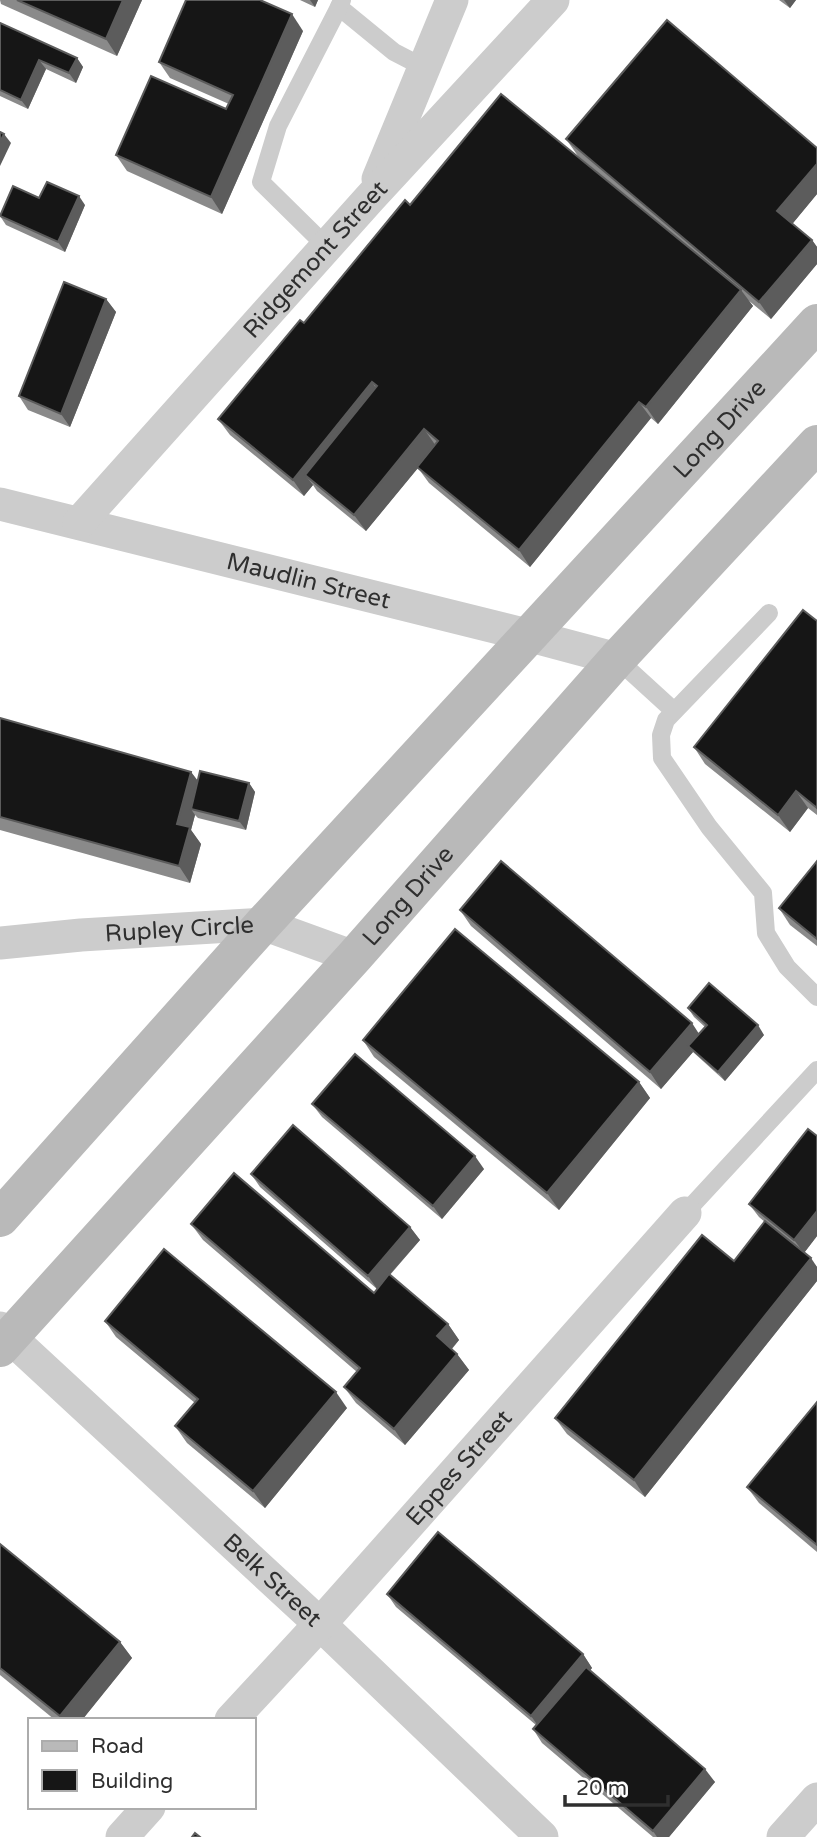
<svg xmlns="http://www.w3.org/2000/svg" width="817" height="1837" viewBox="0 0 817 1837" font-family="'Varela Round',sans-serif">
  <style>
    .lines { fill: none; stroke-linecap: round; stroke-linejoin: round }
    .lane { stroke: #ccc; stroke-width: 18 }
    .street { stroke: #ccc; stroke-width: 33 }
    .secondary { stroke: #b9b9b9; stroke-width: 38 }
    .wall { fill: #8a8a8a }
    .shaded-wall { fill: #5c5c5c }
    .building { fill: #161616; stroke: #5c5c5c; stroke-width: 2 }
    .labels { text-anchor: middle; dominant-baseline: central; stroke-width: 7; stroke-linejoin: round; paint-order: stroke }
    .street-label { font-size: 24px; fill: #2f2f2f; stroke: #fff }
  </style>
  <rect width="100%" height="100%" fill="#fff"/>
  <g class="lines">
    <g class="lane">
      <path d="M342,0l-3,7 55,45 31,16"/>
      <path d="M327,247l-66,-65 17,-56 61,-119"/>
      <path d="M769,613l-103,107 -5,15 1,23 47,69 54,66 3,40 21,34 30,30"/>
      <path d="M617,659l57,52"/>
      <path d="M685,1213l132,-143"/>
    </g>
    <g class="street">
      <path d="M378,179l74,-179"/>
      <path id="s1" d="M0,504l527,131 90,24"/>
      <path id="s2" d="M79,523l291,-325 183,-198"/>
      <path id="s3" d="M0,943l81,-8 182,-11 91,33"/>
      <path id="s4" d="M0,1328l320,296 222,213"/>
      <path id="s5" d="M231,1720l89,-96 365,-411"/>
      <path d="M122,1837l27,-30"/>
      <path d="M783,1837l34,-38"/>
    </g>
    <g class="secondary">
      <path id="s6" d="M0,1218l263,-294 554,-601"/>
      <path id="s7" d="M0,1348l354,-391 263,-298 200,-215"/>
    </g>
  </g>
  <g class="wall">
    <path d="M0,0h142l-25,56 -116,-52z"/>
    <path d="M300,0h18l-3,7z"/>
    <path d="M779,0h17l-6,8z"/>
    <path d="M0,23l77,35 6,9 -7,16 -30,-14 -18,40 -28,-13z"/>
    <path d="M303,31l-81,183 -95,-43 -11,-16 110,-46 3,-5 -59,-26 -11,-16z"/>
    <path d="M566,139l251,9v46l-25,30 20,16 5,7v17l-46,55 -23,-19 5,6 -95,118 -7,-6 -121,149 -101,-84 -11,-15 -52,63 -49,-40 -4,-6 -9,11 -74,-61 -12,-16 192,-214 193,-28 -25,-21z"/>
    <path d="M39,198l46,7 -20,47 -59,-27 -6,-9z"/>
    <path d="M106,299l10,13 -46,115 -42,-17 -9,-14z"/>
    <path d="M817,621v194l-9,-7 -18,24 -85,-68 -11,-17z"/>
    <path d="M0,718l191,54 7,9 51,2 6,9 -9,38 -48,-12 -3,-3 -4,15 10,14 -11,39 -190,-53z"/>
    <path d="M817,861v85l-27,-21 -11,-17z"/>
    <path d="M460,910l239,123 6,-6 -11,-10 -6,-9 76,27 -39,46 -32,-29 -32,37 -190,-163z"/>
    <path d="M363,1040l276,42 11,16 -91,112 -185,-153z"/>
    <path d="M312,1104l172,65 -42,50 -120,-102z"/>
    <path d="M817,1136v100l-13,17 13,14v14l-172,216 -78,-63 -12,-16 179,-157 31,-39 -6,-5 -10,-13z"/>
    <path d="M251,1174l159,53 10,13 -30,35 58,49 11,16 -7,9 5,5 12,16 -64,75 -49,-42 -12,-16 13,-15 -154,-132 -12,-16 183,69 3,-4 -117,-102z"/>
    <path d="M105,1321l242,87 -82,100 -78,-65 -12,-17 20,-23 -79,-66z"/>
    <path d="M817,1402v150l-58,-49 -12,-16z"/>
    <path d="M0,1544l120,98 12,16 -50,62h-27l-55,-45z"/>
    <path d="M387,1594l196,60 9,14 -2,2 125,112 -46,55h-16l-111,-94 -9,-14 3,-4 -140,-118z"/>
  </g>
  <g class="shaded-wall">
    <path d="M123,0h19l-25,56 -11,-17z"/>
    <path d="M310,0h8l-3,7z"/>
    <path d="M784,0h12l-6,8z"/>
    <path d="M292,14l11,17 -81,183 -11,-17z"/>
    <path d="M77,58l6,9 -7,16 -7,-10z"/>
    <path d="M39,60l7,9 -18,40 -7,-9z"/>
    <path d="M4,134l7,9 -11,23v-24z"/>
    <path d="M817,164v30l-28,34 -12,-17z"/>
    <path d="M79,196l6,9 -20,47 -7,-10z"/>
    <path d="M812,240l5,7v17l-46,55 -12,-17z"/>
    <path d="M741,290l12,16 -95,118 -12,-17z"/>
    <path d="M106,299l10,13 -46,115 -9,-13z"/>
    <path d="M372,382l11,17 -78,76 8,10 -9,11 -11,-16z"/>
    <path d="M639,402l12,16 -121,149 -11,-17z"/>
    <path d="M424,429l12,17 -70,85 -12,-16z"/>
    <path d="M191,772l12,16 -12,21 4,6 -4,15 10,14 -11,39 -11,-17 -2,-42z"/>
    <path d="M249,783l6,9 -9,38 -7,-9z"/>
    <path d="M796,791l12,17 -18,24 -12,-17z"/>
    <path d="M692,1023l11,17 -15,6 5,6 -32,37 -11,-17z"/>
    <path d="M758,1025l6,10 -39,46 -7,-9z"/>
    <path d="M639,1082l11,16 -91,112 -12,-17z"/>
    <path d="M475,1156l9,13 -42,50 -9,-13z"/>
    <path d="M817,1211v25l-13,17 -10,-13z"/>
    <path d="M410,1227l10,13 -43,49 -9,-13z"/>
    <path d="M811,1258l6,9v14l-172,216 -11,-17z"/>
    <path d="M448,1324l11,16 -11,13 -11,-17z"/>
    <path d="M457,1354l12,16 -64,75 -11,-16z"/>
    <path d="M336,1392l11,16 -82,100 -12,-17z"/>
    <path d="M120,1642l12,16 -50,62h-20l-2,-4z"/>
    <path d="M583,1654l9,14 -51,62 -10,-14z"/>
    <path d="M705,1769l10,13 -46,55h-12l-4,-6z"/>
  </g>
  <g class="building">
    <path d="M17,0h106l-17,39z"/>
    <path d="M186,0h74l32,14 -81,183 -95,-42 35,-79 75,33 7,-14 -74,-33z"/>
    <path d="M667,20l150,128v16l-40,47 35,29 -53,62 -193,-163z"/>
    <path d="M0,23l77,35 -8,15 -30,-13 -18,40 -21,-10z"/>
    <path d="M501,94l240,196 -95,117 -7,-5 -120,148 -102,-83 21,-26 -14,-12 -70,86 -49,-40 72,-89 -5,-4 -79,98 -75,-61 82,-99 4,3 101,-123 5,5z"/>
    <path d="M0,132l4,2 -4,8z"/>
    <path d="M47,182l32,14 -21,46 -58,-26 13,-30 26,12z"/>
    <path d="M64,282l42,17 -45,115 -42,-18z"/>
    <path d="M803,610l14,11v187l-21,-17 -18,24 -84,-68z"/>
    <path d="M0,718l191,54 -14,52 13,3 -11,39 -179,-49z"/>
    <path d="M200,771l49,12 -10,38 -48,-12z"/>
    <path d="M501,861l191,162 -42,49 -190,-162z"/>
    <path d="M817,861v78l-38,-31z"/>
    <path d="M455,929l184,153 -92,111 -184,-153z"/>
    <path d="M709,983l49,42 -40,47 -30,-26 19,-21 -19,-17z"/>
    <path d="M355,1054l120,102 -42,50 -121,-102z"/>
    <path d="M293,1125l117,102 -42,49 -117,-102z"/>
    <path d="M808,1129l9,7v75l-23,29 -45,-36z"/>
    <path d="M234,1173l140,120 15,-19 59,50 -11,12 20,18 -63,75 -50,-42 16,-19 -169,-144z"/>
    <path d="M765,1221l46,37 -177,222 -79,-62 147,-183 32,26z"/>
    <path d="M164,1249l172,143 -83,99 -78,-65 23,-27 -93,-78z"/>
    <path d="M817,1402v143l-70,-58z"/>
    <path d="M438,1532l145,122 -52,62 -144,-122z"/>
    <path d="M0,1544l120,98 -60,74 -60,-48z"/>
    <path d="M586,1667l119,102 -52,62 -120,-102z"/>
    <path d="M195,1833l5,4h-8z"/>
  </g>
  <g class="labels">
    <g class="street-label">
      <text stroke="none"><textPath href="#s2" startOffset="354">Ridgemont Street</textPath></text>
      <text stroke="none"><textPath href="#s6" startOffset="1068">Long Drive</textPath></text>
      <text stroke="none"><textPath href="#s1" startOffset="318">Maudlin Street</textPath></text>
      <text stroke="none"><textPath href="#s7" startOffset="609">Long Drive</textPath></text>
      <text stroke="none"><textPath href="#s3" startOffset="180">Rupley Circle</textPath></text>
      <text stroke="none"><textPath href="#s5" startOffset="340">Eppes Street</textPath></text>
      <text stroke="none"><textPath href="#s4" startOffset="371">Belk Street</textPath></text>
    </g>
  </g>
  <rect x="28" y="1718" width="228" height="91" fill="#ffffff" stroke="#acacac" stroke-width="2"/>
  <rect x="42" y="1741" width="35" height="10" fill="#b9b9b9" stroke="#acacac" stroke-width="2"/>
  <text x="91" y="1753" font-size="21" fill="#2f2f2f">Road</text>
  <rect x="42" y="1770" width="35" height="21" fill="#161616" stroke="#acacac" stroke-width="2"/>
  <text x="91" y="1788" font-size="21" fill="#2f2f2f">Building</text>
  <path d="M565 1795v10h103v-10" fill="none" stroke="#2f2f2f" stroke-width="3.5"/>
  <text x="576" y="1795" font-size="21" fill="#2f2f2f" stroke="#ffffff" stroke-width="5" paint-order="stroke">20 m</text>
</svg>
